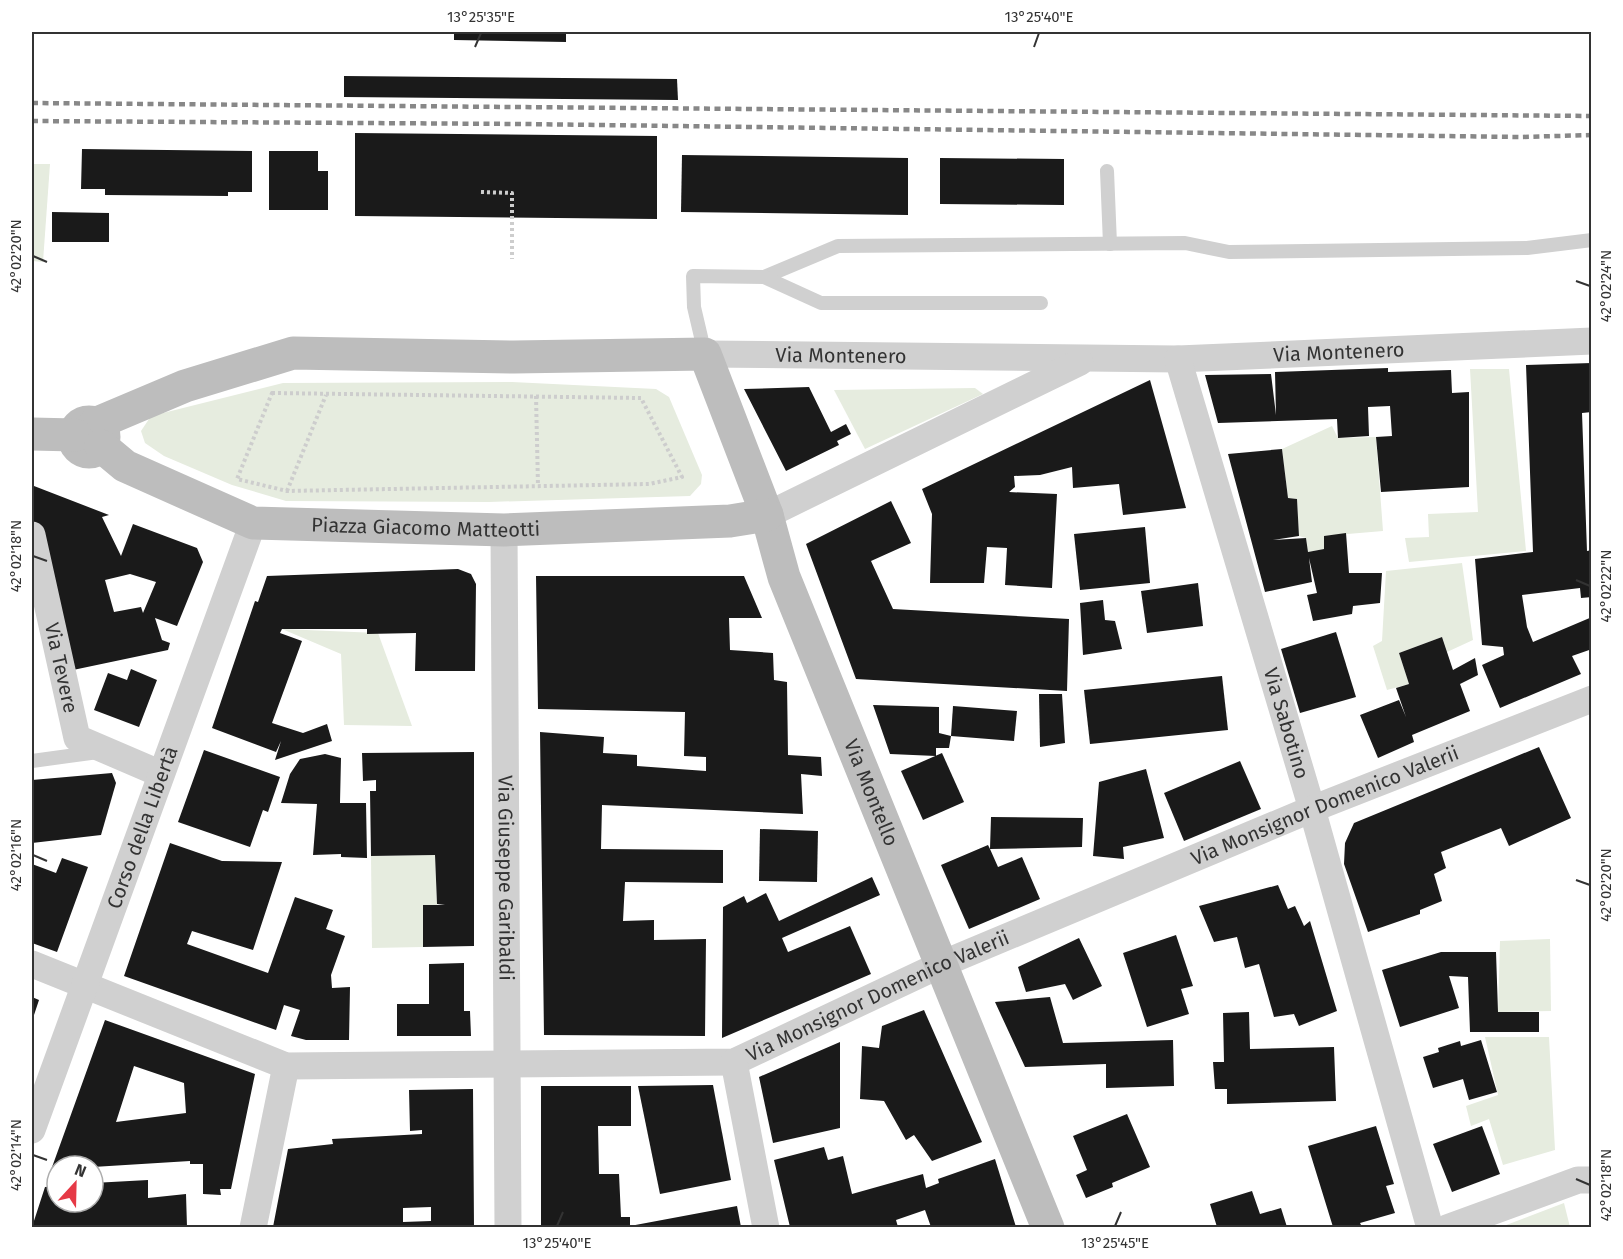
<svg xmlns="http://www.w3.org/2000/svg" width="1623" height="1259" viewBox="0 0 1623 1259" font-family="'Fira Sans',sans-serif">
  <style>
    .green { fill: #e6ecdf }
    .building { fill: #1a1a1a; fill-rule: evenodd }
    .lines { fill: none; stroke-linecap: round; stroke-linejoin: round }
    .path { stroke: #cdcdcd; stroke-width: 4; stroke-dasharray: 3 3; stroke-linecap: butt }
    .lane { stroke: #d0d0d0; stroke-width: 14 }
    .street { stroke: #d0d0d0; stroke-width: 27 }
    .secondary { stroke: #bdbdbd; stroke-width: 33 }
    .rail { stroke: #888; stroke-width: 4.5; stroke-dasharray: 6 4.5; stroke-linecap: butt }
    .ticks { fill: none; stroke: #333; stroke-width: 2 }
    .labels { text-anchor: middle; dominant-baseline: central; stroke-width: 6; stroke-linejoin: round; paint-order: stroke }
    .street-label { font-size: 20px; fill: #333; stroke: #fff }
    .neatline { fill: none; stroke: #333; stroke-width: 2 }
    .ticks-label { font-size: 15px; text-anchor: middle; fill: #333 }
  </style>
  <rect width="100%" height="100%" fill="#fff"/>
  <g class="green">
    <path d="M32,164h18l-7,98 -11,-1z"/>
    <path d="M1470,369h39l17,182 -117,11 -4,-24 24,-1 -1,-23 50,-2z"/>
    <path d="M512,382l144,7 13,8 33,78 -1,9 -11,12 -201,6 -203,-1 -54,-16 -68,-29 -19,-13 -4,-12 10,-15 132,-33z"/>
    <path d="M975,388l8,6 -118,55 -31,-59z"/>
    <path d="M1332,426l6,12 38,-1 7,94 -59,5v13l-16,3 -2,-14 -7,-2 -2,-37 -9,-1 -6,-49z"/>
    <path d="M1462,563l11,77 -26,12 -5,-15 -43,16 10,31 -22,6 -14,-44 9,-5 4,-70z"/>
    <path d="M282,629l96,4 34,93 -68,-1 -3,-71z"/>
    <path d="M435,855l2,50 -14,42 -51,1 -1,-92z"/>
    <path d="M1550,939l1,72 -53,1 2,-71z"/>
    <path d="M1485,1037h64l6,113 -52,15 -14,-46 -18,7 -5,-20 32,-11z"/>
    <path d="M1564,1203l6,24h-69z"/>
  </g>
  <g class="building">
    <path d="M454,32h112v10l-112,-2z"/>
    <path d="M344,76l333,3 1,21 -334,-3z"/>
    <path d="M355,133l302,3v83l-302,-3z"/>
    <path d="M82,149l170,2v41h-24v4l-123,-1v-6h-24z"/>
    <path d="M269,151h49v20h10v39h-59z"/>
    <path d="M682,155l226,3v57l-227,-3z"/>
    <path d="M940,158l124,1v46l-124,-1z"/>
    <path d="M52,212l57,1v29h-57z"/>
    <path d="M1592,363v49l-10,1 5,138 5,-1v47l-11,1 -1,-10 -58,7 5,32 6,15 59,-25v32l-20,7 9,18 -81,34 -18,-43 22,-10 -1,-8 -21,-2 -7,-86 58,-7h34h-34l-7,-187z"/>
    <path d="M1388,368v4l63,-2 1,23 17,-1v95l-88,5 -5,-55 16,-1 -2,-30 -22,1 1,29 -31,2 -1,-19 -119,4 -13,-48 66,-1 5,41 -1,-43z"/>
    <path d="M1150,380l36,128 -63,7 -4,-31 -46,4 -1,-21 -32,8 -26,1 1,11 -6,5 48,2 -5,94 -47,-3 2,-37 -20,-1 -3,36h-54l2,-69 -10,-25z"/>
    <path d="M809,387l22,45 15,-8 5,10 -14,7 2,4 -53,26 -42,-82z"/>
    <path d="M1282,449l6,49 9,1 2,37 -26,4 33,-2 2,14 16,-3v-13l22,-3 3,40h33l-2,30 -27,3 -1,8 -39,7 -6,-26 10,-2 -8,-35 3,24 -47,10 -37,-138z"/>
    <path d="M34,486l75,29 -7,2 19,39 12,-32 64,24 6,14 -26,64 -22,-8 7,22 8,3 -2,7 -95,20 -41,-156v-26zM130,574l26,8 -13,31 -2,-6 -27,5 -9,-32z"/>
    <path d="M891,501l20,42 -40,18 22,48 176,10 -2,72 -211,-12 -50,-135z"/>
    <path d="M1145,527l5,56 -70,7 -6,-56z"/>
    <path d="M458,569l13,5 5,10 -1,87h-60l1,-38 -49,1v-5h-85l-2,4 22,8 -30,82 31,10 24,-9 5,17 -57,19 6,-19 -5,11 -64,-24 43,-127 3,1 9,-26z"/>
    <path d="M536,576h208l18,42h-33l1,32 43,3 1,27 13,2 1,73 33,2 1,19 -21,-2 2,40 -201,-9 -1,44 122,1v33l-98,-1 -2,39 31,-1v20l52,-1 -1,97 -161,-1 -4,-303 64,5 -1,16 34,2v11l69,5v-14l-22,-1 1,-44 -147,-3z"/>
    <path d="M1198,583l5,43 -56,7 -6,-42z"/>
    <path d="M1103,600l2,20 10,1 7,28 -39,6 -3,-52z"/>
    <path d="M1336,632l20,65 -56,16 -19,-64z"/>
    <path d="M1442,637l11,33 22,-12 3,17 -18,9 10,27 -58,24 2,7 -36,16 -18,-43 39,-15 7,17 -10,-29 13,-4 -10,-31z"/>
    <path d="M131,669l26,11 -18,47 -45,-17 14,-37 19,7z"/>
    <path d="M1222,676l6,54 -138,14 -6,-54z"/>
    <path d="M1039,694h23l3,49 -25,4z"/>
    <path d="M873,705l66,2v26l12,3 -2,12h-13v8l-46,-2z"/>
    <path d="M953,706l64,5 -3,30 -63,-5z"/>
    <path d="M1539,747l32,71 -62,28 -8,-18 -60,24 5,16 -12,6 8,27 -22,9v4l-52,18 -24,-68 1,-21 9,-20z"/>
    <path d="M204,750l76,27 -12,35 -5,-2 -13,37 -72,-25z"/>
    <path d="M474,752v194l-51,1v-42h22l-8,-1 -2,-49 -64,1 -1,-65h6v-11l-13,1 -1,-28z"/>
    <path d="M942,753l22,49 -41,18 -22,-49z"/>
    <path d="M325,754l16,4 -1,45h26l1,55 -26,-1v-3l-28,1 4,-51 -36,-1 9,-29 10,-15z"/>
    <path d="M1240,761l21,48 -77,32 -20,-48z"/>
    <path d="M1146,769l18,69 -41,9 1,12 -31,-3 6,-74z"/>
    <path d="M112,773l4,10 -15,52 -69,8v-63z"/>
    <path d="M991,817l92,1 -1,29 -92,2 8,18 24,-10 18,42 -71,30 -28,-64 47,-20 2,4z"/>
    <path d="M760,829l58,2 -1,51 -58,-1z"/>
    <path d="M170,843l52,18 60,1 -29,88 -61,-19 -5,13 81,29 27,-76 38,13 -7,19 19,7 -14,39 1,13 18,-1 -1,53h-43l-15,-4 9,-26 -16,-5 -8,25 -152,-54z"/>
    <path d="M62,858l26,9 -31,85 -25,-9v-79l24,9z"/>
    <path d="M872,877l8,18 -98,43 6,14 62,-26 21,48 -149,64 1,-131 21,-11 3,7 19,-10 13,28z"/>
    <path d="M1278,885l10,24 7,-3 9,20 6,-5 27,90 -38,15 -5,-12 -20,3 -15,-53 -14,4 -8,-31 -23,5 -15,-36z"/>
    <path d="M1176,935l17,51 -12,3 8,25 -42,13 -24,-74z"/>
    <path d="M1079,938l23,48 -29,14 -8,-16 -39,8 -8,-25z"/>
    <path d="M1441,952h55l2,60h41v20h-69l-2,-55 -19,-1 10,32 -59,19 -18,-57z"/>
    <path d="M464,963v48h6l1,25h-74v-32h32v-40z"/>
    <path d="M32,997l7,3 -7,21z"/>
    <path d="M1050,997l13,46 110,-3 1,46 -68,2v-24l-81,3 -30,-65z"/>
    <path d="M924,1010l58,132 -50,19 -18,-26 -8,5 -22,-39 -24,-2 2,-53 17,2 3,-22z"/>
    <path d="M1249,1012l1,37 84,-2 2,54 -109,3v-15h-12l-2,-27h11l-1,-49z"/>
    <path d="M105,1020l150,54 -24,115h-11l1,6 -18,-1v-30h-13v-3l-97,6 -36,-1v4h-6zM134,1066l50,17 2,30 -70,9z"/>
    <path d="M1481,1040l16,52 -28,8 -6,-21 -30,9 -10,-31 16,-5 -1,-4 22,-7 1,5z"/>
    <path d="M840,1042v86l-67,15 -14,-66z"/>
    <path d="M713,1085l18,95 -71,14 -22,-108z"/>
    <path d="M541,1086h90v40h-33l1,48h20l2,43h9v9l107,-20 4,21h-200z"/>
    <path d="M473,1089l1,138h-201l15,-78 45,-5 -1,-5 90,-5v-4l-12,1 -1,-41zM431,1207v14l-28,1v-14z"/>
    <path d="M1127,1114l23,53 -38,16 1,4 -27,11 -10,-23 11,-5 -14,-34z"/>
    <path d="M1376,1126l18,58 -8,2 9,27 -35,10 2,4h-29l-25,-81z"/>
    <path d="M1482,1126l18,48 -48,18 -19,-48z"/>
    <path d="M824,1147l4,13 15,-4 9,38 71,-20 3,14 13,-5 -1,-4 57,-20 21,68h-85l-6,-17 -29,10 2,7h-108l-16,-67z"/>
    <path d="M148,1180v18l38,-4 1,33h-155l13,-40 12,-1v16h36v-19z"/>
    <path d="M1252,1191l8,23 21,-6 6,19h-70l-7,-23z"/>
  </g>
  <g class="lines">
    <g class="path">
      <path d="M481,192l31,1v66"/>
      <path d="M272,393l369,5 41,79 -33,7 -362,7 -50,-12z"/>
      <path d="M536,396l2,90"/>
      <path d="M287,491l39,-96"/>
    </g>
    <g class="lane">
      <path d="M1107,171l3,73"/>
      <path d="M764,277l74,-31 347,-3 44,9 298,-4 65,-8"/>
      <path d="M705,354l-11,-47 -1,-31 71,1 57,26h220"/>
      <path d="M32,761l66,-9"/>
    </g>
    <g class="street">
      <path id="s1" d="M705,354l473,5 414,-18"/>
      <path id="s2" d="M1178,359l134,450 118,419"/>
      <path d="M767,515l313,-153"/>
      <path id="s3" d="M504,530l4,698"/>
      <path id="s4" d="M32,535l45,203 84,36"/>
      <path id="s5" d="M32,964l254,102 448,-4 208,-98 370,-155 280,-110"/>
      <path d="M734,1062l32,166"/>
      <path id="s6" d="M32,1130l221,-607"/>
      <path d="M253,1228l33,-162"/>
      <path d="M1447,1228l131,-48h14"/>
    </g>
    <g class="secondary">
      <circle cx="89" cy="437" r="15"/>
      <path id="s7" d="M95,424l90,-38 108,-33 221,4 191,-3 62,161 17,62 264,651"/>
      <path d="M32,434l43,1"/>
      <path id="s8" d="M101,446l24,20 128,57 251,7 226,-9 37,-6"/>
    </g>
    <g class="rail">
      <path d="M32,103l1560,13"/>
      <path d="M32,121l491,3 997,13 72,-2"/>
    </g>
  </g>
  <path class="ticks" d="M475,47l6,-14M1034,47l5,-14M33,256l14,6M1576,281l14,5M33,556l14,5M1576,580l14,6M33,855l14,6M1576,880l14,5M33,1155l14,5M1576,1179l14,6M557,1226l6,-14M1115,1226l6,-14"/>
  <g class="labels">
    <g class="street-label">
      <text stroke="none"><textPath href="#s1" startOffset="634">Via Montenero</textPath></text>
      <text stroke="none"><textPath href="#s1" startOffset="136">Via Montenero</textPath></text>
      <text stroke="none"><textPath href="#s8" startOffset="344">Piazza Giacomo Matteotti</textPath></text>
      <text stroke="none"><textPath href="#s4" startOffset="136">Via Tevere</textPath></text>
      <text stroke="none"><textPath href="#s2" startOffset="380">Via Sabotino</textPath></text>
      <text stroke="none"><textPath href="#s7" startOffset="1092">Via Montello</textPath></text>
      <text stroke="none"><textPath href="#s5" startOffset="1366">Via Monsignor Domenico Valerii</textPath></text>
      <text stroke="none"><textPath href="#s6" startOffset="322">Corso della Libertà</textPath></text>
      <text stroke="none"><textPath href="#s3" startOffset="348">Via Giuseppe Garibaldi</textPath></text>
      <text stroke="none"><textPath href="#s5" startOffset="880">Via Monsignor Domenico Valerii</textPath></text>
    </g>
  </g>
  <rect width="1623" height="1259" fill="none" stroke="#ffffff" stroke-width="66"/>
  <g transform="translate(75 1184) rotate(22)"><circle r="28" fill="#ffffff" stroke="#adadad" stroke-width="1.5"/>
  <path d="M0-4.5L10 22L0 15L-10 22Z" fill="#e63946"/>
  <text y="-9" font-size="16" font-weight="bold" text-anchor="middle" fill="#333333">N</text>
  </g>
  <rect x="33" y="33" width="1557" height="1193" class="neatline"/>
  <g class="ticks-label">
    <text x="481" y="22">13°25'35"E</text>
    <text x="1039" y="22">13°25'40"E</text>
    <text transform="translate(16 256) rotate(-90)" y="5">42°02'20"N</text>
    <text transform="translate(1606 286) rotate(-90)" y="5">42°02'24"N</text>
    <text transform="translate(16 556) rotate(-90)" y="5">42°02'18"N</text>
    <text transform="translate(1606 586) rotate(-90)" y="5">42°02'22"N</text>
    <text transform="translate(16 855) rotate(-90)" y="5">42°02'16"N</text>
    <text transform="translate(1606 885) rotate(-90)" y="5">42°02'20"N</text>
    <text transform="translate(16 1155) rotate(-90)" y="5">42°02'14"N</text>
    <text transform="translate(1606 1185) rotate(-90)" y="5">42°02'18"N</text>
    <text x="557" y="1248">13°25'40"E</text>
    <text x="1115" y="1248">13°25'45"E</text>
  </g>
</svg>
